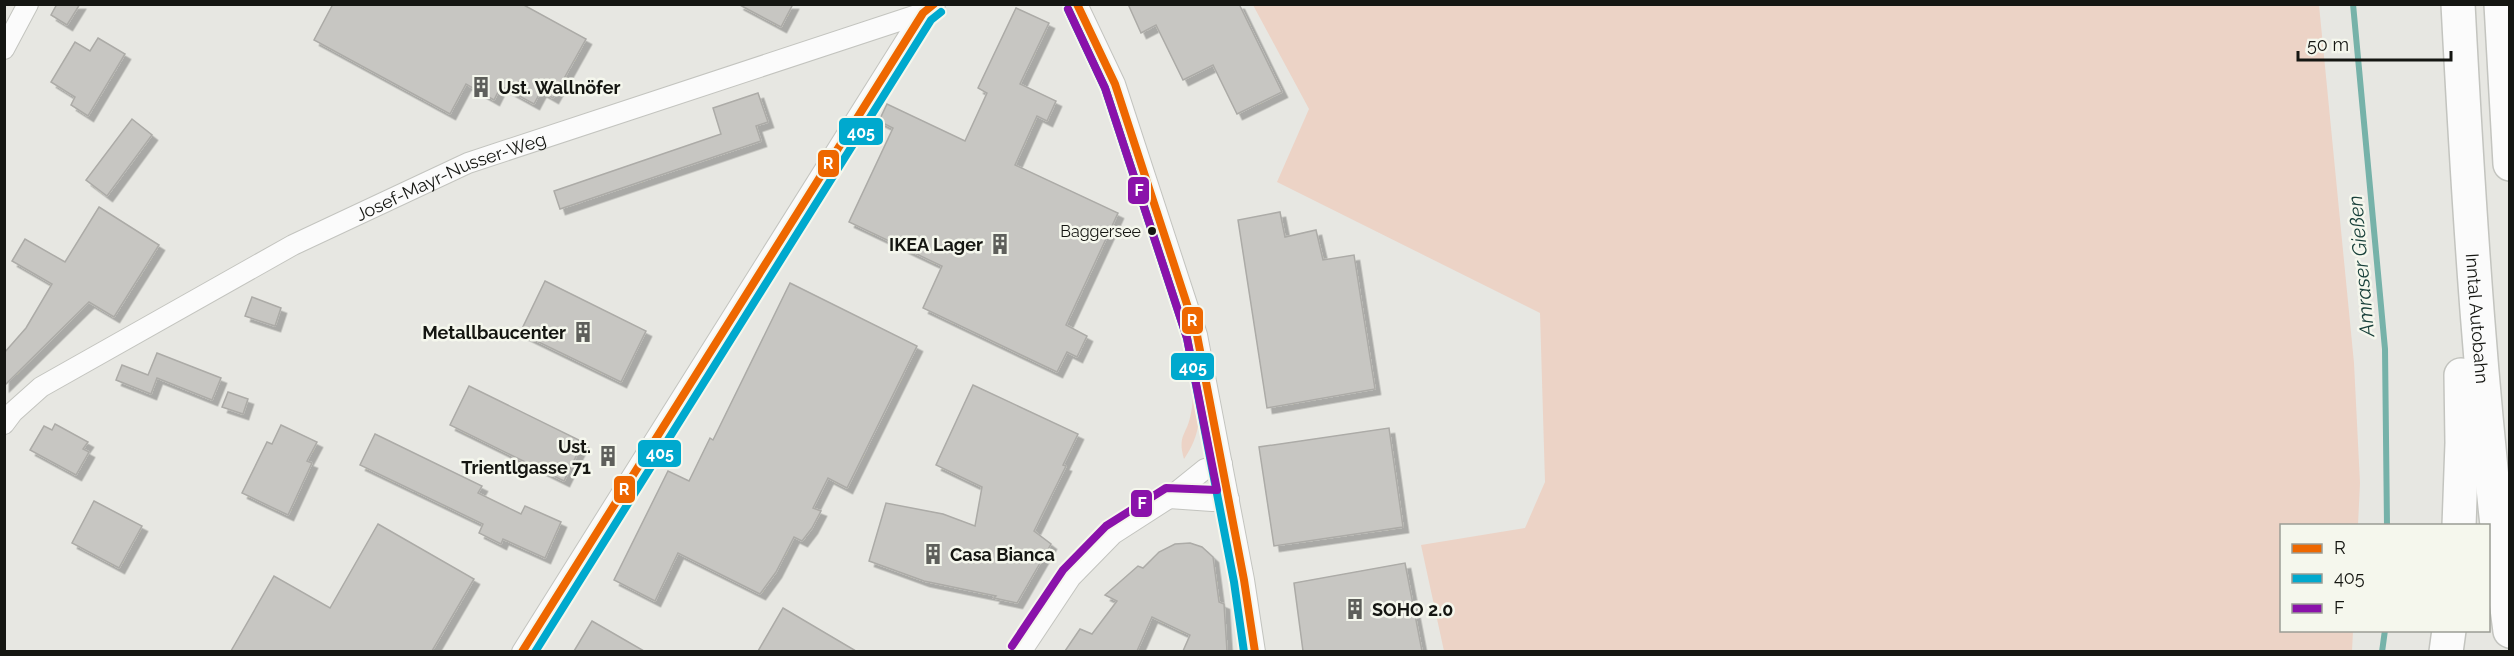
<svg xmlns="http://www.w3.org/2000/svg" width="2514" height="656" viewBox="0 0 2514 656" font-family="Raleway,sans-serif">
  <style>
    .green { fill: #ecd3c6 }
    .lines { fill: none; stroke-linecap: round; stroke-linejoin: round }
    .stream { stroke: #76b2a9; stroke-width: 6 }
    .building { fill: #c7c6c2; stroke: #acaba7; stroke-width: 1.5; filter: url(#shadow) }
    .minor-casing { stroke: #c3c4bf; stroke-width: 22 }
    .motorway-casing { stroke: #c3c4bf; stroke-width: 36 }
    .minor { stroke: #fbfbfb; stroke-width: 20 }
    .motorway { stroke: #fbfbfb; stroke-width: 33 }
    .bus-1-casing { stroke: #f5f7ed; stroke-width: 12 }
    .bus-2-casing { stroke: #f5f7ed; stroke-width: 12 }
    .bus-3-casing { stroke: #f5f7ed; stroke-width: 12 }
    .bus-1 { stroke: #ee6700; stroke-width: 8 }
    .bus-2 { stroke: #00a9ce; stroke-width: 8 }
    .bus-3 { stroke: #8a12aa; stroke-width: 8 }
    .bus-dot { fill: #151612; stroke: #f5f7ed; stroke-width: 2 }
    .labels { text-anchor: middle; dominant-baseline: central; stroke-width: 5; stroke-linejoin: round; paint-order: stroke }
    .bus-label { font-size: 16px; fill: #151612; stroke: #f5f7ed; text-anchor: end }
    .poi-label { font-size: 18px; font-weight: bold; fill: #151612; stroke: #f5f7ed; text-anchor: start }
    .street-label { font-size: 18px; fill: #151612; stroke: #f5f7ed }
    .water-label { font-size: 20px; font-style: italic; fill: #18403a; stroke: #f5f7ed }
    .line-badge { stroke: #f5f7ed; stroke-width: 2 }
    .badge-label { font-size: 16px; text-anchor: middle; font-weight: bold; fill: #fff }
  </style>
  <defs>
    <filter id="shadow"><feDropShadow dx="5.5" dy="5.5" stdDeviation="0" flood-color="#0004"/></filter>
  </defs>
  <rect width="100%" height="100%" fill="#e7e7e2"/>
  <g class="green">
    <path d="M1253,5h1066l35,358 6,120 -2,42 -76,1v104l71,1 -1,20h-908l-23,-106 104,-17 20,-46 -5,-169 -263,-131 32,-73z"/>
    <path d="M1187,359l8,7c6,33 10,64 -11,93 -7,-25 3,-23 7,-46 4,-18 0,-36 -4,-54z"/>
  </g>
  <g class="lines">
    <g class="stream">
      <path d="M2353,4l32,345 2,177"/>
      <path d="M2382,652l3,-22"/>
    </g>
  </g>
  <g class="building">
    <path d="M57,4h23l-13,21 -16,-10z"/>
    <path d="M333,4h189l64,35 -33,59 -12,-7 -7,13 -33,-18 -7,14 -28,-16 -16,30 -136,-74z"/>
    <path d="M738,4h55l-12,23z"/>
    <path d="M1128,4h111l43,88 -45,22 -24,-49 -30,15 -27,-55 -15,8z"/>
    <path d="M1016,8l33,15 -29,61 36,17 -9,20 -10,-5 -22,49 103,48 -52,112 21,11 -10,21 -10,-5 -10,20 -134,-64 19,-42 -93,-44 44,-94 -14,-7 8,-17 78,37 22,-48 -9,-5z"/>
    <path d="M98,38l27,16 -37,62 -17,-11 4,-8 -24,-15 24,-40 15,9z"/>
    <path d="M758,93l10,29 -12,4 5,15 -201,68 -6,-18 167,-57 -8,-26z"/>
    <path d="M132,119l20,16 -45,61 -21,-16z"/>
    <path d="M99,207l60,38 -45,72 -25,-15 -85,84v-33l22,-25 26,-44 -40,-23 13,-22 40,23z"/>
    <path d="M1280,212l5,25 31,-7 7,30 31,-5 21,134 -108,19 -29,-188z"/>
    <path d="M545,281l101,50 -25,51 -101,-49z"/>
    <path d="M790,283l127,63 -70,142 -19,-10 -15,30 8,3 -9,17 -10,13 -8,-4 -18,35 -16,22 -82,-41 -23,48 -41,-21 54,-109 21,10 21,-43 3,2z"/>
    <path d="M252,297l29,11 -6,18 -30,-10z"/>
    <path d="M157,353l64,25 -9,22 -55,-22 -6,16 -35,-14 6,-15 26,10z"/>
    <path d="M973,385l105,49 -15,31 3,1 -32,65 17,13 -34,59 -23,-5 2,-2 -72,-15 -55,-20 17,-58 57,11 32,12 7,-39 -46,-22z"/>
    <path d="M469,386l114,56 -19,39 -114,-56z"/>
    <path d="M228,392l20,7 -5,15 -21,-7z"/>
    <path d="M55,424l33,18 -5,7 6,3 -13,23 -46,-25 14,-24 8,4z"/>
    <path d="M281,425l36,17 -10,19 5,2 -24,52 -46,-22 25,-51 5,2z"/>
    <path d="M1389,428l14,99 -129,19 -15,-99z"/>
    <path d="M375,434l107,52 -4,7 43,21 4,-8 36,16 -16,36 -42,-19 -2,5 -22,-11 4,-9 -123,-59z"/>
    <path d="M94,501l48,25 -23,42 -47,-25z"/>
    <path d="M378,524l96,55 -42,72h-201l43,-75 56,32z"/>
    <path d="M1190,543l12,4 11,10 6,45 5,2 3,47h-44l7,-16 -38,-18 -15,34h-72l15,-22 12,5 25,-33 -12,-6 33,-29 5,2 16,-16 16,-8z"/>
    <path d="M1405,563l17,88h-119l-9,-68z"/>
    <path d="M783,608l73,43h-98z"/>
    <path d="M592,621l52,30h-70z"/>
  </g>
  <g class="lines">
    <defs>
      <g id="minor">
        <path d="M1077,4l38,80 82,251 47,245 11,72"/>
        <path d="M4,49l24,-45"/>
        <path id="s1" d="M4,424l9,-12 28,-25 252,-142 175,-82 455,-150 12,-9"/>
        <path d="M1169,498l43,3 17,-2"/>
        <path d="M522,652l401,-639"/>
        <path d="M1021,652l50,-75 42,-43 56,-36 36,-29 17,-5"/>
      </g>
      <g id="motorway">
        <path id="s2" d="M2458,4c11,210 24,419 52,627"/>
        <path d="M2501,4l9,160"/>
        <path d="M2459,526l3,-83 -1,-68"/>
        <path d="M2446,652l3,-22"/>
      </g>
    </defs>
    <use href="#minor" class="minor-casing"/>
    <use href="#motorway" class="motorway-casing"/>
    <use href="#minor" class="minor"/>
    <use href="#motorway" class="motorway"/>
    <defs>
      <g id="bus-1">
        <path d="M1077,4l38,80 82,251 47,245 11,72"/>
        <path d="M522,652l401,-639 11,-9"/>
      </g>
      <g id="bus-2">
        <path d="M1068,9l37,79 82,250 47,244 10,70"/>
        <path d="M535,652l396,-632 10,-8"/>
      </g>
      <path id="bus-3" d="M1012,646l51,-76 43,-44 60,-38 51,2 -30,-152 -82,-250 -37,-79"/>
    </defs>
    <use href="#bus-1" class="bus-1-casing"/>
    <use href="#bus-2" class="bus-2-casing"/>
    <use href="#bus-3" class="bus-3-casing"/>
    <use href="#bus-1" class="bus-1"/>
    <use href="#bus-2" class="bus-2"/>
    <use href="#bus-3" class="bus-3"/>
  </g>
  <defs>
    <symbol id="building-bare" viewBox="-9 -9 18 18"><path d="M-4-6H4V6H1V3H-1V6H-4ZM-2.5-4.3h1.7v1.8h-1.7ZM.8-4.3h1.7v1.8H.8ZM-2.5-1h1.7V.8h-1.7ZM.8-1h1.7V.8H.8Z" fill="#5e5f5b" stroke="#f5f7ed" stroke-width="2.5" paint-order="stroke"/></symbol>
  </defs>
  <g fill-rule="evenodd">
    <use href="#building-bare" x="466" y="72" width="30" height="30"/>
    <use href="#building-bare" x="985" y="229" width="30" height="30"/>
    <use href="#building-bare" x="568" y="317" width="30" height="30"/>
    <use href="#building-bare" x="593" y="441" width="30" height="30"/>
    <use href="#building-bare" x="918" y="539" width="30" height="30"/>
    <use href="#building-bare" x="1340" y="594" width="30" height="30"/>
  </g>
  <circle class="bus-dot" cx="1152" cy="231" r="5"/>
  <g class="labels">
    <g class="bus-label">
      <text x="1141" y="231">Baggersee</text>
    </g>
    <g class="poi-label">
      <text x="498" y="87">Ust. Wallnöfer</text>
      <text x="983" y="244" text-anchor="end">IKEA Lager</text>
      <text x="566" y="332" text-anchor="end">Metallbaucenter</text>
      <text x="591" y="446" text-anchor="end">Ust.<tspan x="591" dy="21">Trientlgasse 71</tspan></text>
      <text x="950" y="554">Casa Bianca</text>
      <text x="1372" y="609">SOHO 2.0</text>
    </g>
    <g class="street-label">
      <text stroke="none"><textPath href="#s1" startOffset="514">Josef-Mayr-Nusser-Weg</textPath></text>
      <text stroke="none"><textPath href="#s2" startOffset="315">Inntal Autobahn</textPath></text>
    </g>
    <g class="water-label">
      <text transform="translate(2361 266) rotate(-95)">Amraser Gießen</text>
    </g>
  </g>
  <g class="line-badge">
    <rect x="838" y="117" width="46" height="29" rx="6" fill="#00a9ce"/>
    <rect x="817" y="149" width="23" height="29" rx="6" fill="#ee6700"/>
    <rect x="1127" y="176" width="23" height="29" rx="6" fill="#8a12aa"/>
    <rect x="1181" y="306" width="23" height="29" rx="6" fill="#ee6700"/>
    <rect x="1170" y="352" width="45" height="29" rx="6" fill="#00a9ce"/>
    <rect x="637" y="439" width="45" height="29" rx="6" fill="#00a9ce"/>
    <rect x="613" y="475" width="23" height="29" rx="6" fill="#ee6700"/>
    <rect x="1130" y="489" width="23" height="29" rx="6" fill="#8a12aa"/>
  </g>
  <g class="badge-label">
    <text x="861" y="138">405</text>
    <text x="828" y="169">R</text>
    <text x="1139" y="196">F</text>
    <text x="1192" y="326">R</text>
    <text x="1193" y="373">405</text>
    <text x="660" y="459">405</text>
    <text x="624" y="495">R</text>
    <text x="1142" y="509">F</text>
  </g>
  <rect width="2514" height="656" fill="none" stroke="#151612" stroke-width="12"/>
  <rect x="2280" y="524" width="210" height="108" fill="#f5f7ed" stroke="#9b9d95" stroke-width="1.5"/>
  <rect x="2292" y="544" width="30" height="9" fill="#ee6700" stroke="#9b9d95" stroke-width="1.5"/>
  <text x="2334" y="554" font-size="18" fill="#151612">R</text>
  <rect x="2292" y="574" width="30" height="9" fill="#00a9ce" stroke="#9b9d95" stroke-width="1.5"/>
  <text x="2334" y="584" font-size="18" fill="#151612">405</text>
  <rect x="2292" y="604" width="30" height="9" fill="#8a12aa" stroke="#9b9d95" stroke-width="1.5"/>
  <text x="2334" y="614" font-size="18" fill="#151612">F</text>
  <path d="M2298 51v9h153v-9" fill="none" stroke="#151612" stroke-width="3"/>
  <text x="2307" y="51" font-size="18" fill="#151612" stroke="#f5f7ed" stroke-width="4.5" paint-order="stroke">50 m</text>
</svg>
